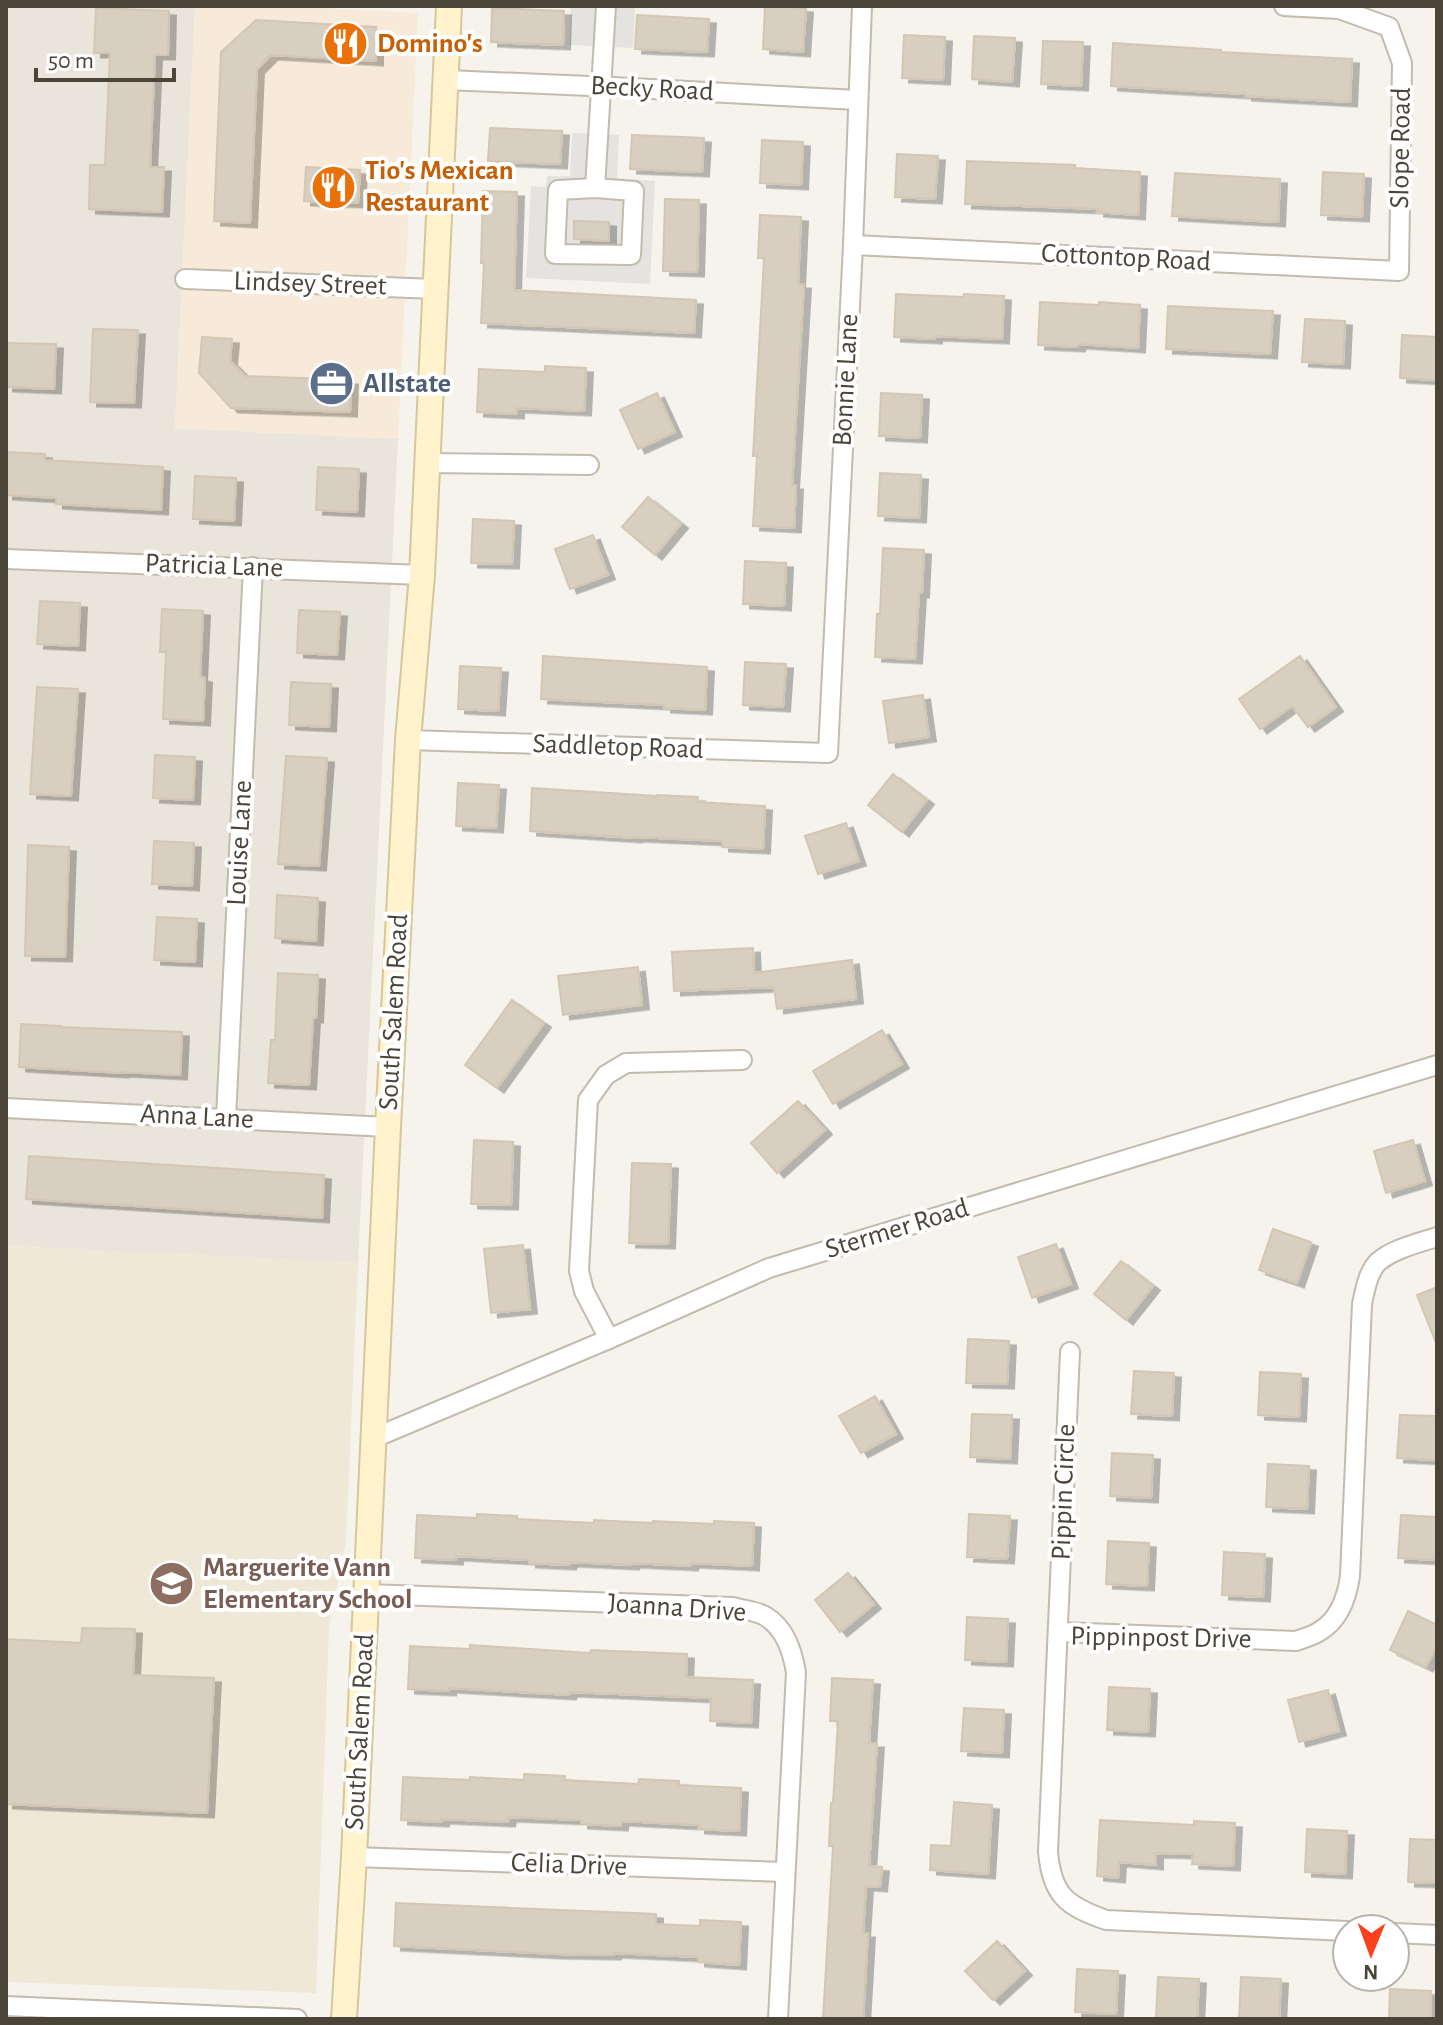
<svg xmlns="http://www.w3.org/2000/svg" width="1443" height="2025" viewBox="0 0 1443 2025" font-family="'Alegreya Sans',sans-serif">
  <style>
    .residential { fill: #eae5da }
    .commercial { fill: #f7ead8 }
    .education { fill: #efe8d6 }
    .parking { fill: #e5e3e0 }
    .building { fill: #d8cfc1; stroke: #d3c7b4; stroke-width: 2; filter: url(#shadow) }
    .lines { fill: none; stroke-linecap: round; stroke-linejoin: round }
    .street-casing { stroke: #c2bbae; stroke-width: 22 }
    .secondary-casing { stroke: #d6c79b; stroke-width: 28 }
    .street { stroke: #fff; stroke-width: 18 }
    .secondary { stroke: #fff3cd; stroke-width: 24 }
    .labels { text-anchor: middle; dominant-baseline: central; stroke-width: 8; stroke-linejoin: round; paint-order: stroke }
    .food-label { font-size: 28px; font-weight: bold; fill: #c56008; stroke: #fff; text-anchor: start }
    .street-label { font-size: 28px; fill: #4b4439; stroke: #fff }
    .service-label { font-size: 28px; font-weight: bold; fill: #4e5e75; stroke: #fff; text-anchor: start }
    .education-label { font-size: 28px; font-weight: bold; fill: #785e54; stroke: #fff; text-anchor: start }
  </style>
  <defs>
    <filter id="shadow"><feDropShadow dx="7" dy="4.5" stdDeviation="0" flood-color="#0004"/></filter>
  </defs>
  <rect width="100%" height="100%" fill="#f6f3ec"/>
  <path class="residential" d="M6,6h189l-20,422 223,11 -40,824 -352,-17z"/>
  <path class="commercial" d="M195,6h91l132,7 -20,426 -223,-11z"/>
  <path class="education" d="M6,1246l352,17 -12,278 -17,85 -13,367 -310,-11z"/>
  <g class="parking">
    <path d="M571,6h64l-2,42 -64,-3z"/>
    <path d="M572,133l47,2 -2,43 38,3 -5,103 -124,-6 5,-92 15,1 1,-11h23z"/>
  </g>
  <g class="building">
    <path d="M765,6l41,2 -3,44 -40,-3z"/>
    <path d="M96,8l73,3 -1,44h-13l-5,112h14l-2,45 -73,-3 1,-44h15l5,-112h-16z"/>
    <path d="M492,8l72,3 -1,34 -72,-3z"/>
    <path d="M637,15l72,4 -2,33 -72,-3z"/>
    <path d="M256,20l120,7v34l-105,-6 -14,14 -7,154 -36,-2 7,-169z"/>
    <path d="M904,35l41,2 -2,43 -41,-2z"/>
    <path d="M974,36l41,2 -3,44 -40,-3z"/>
    <path d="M1043,41l40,1 -2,44 -40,-2z"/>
    <path d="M1113,43l108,7v2l131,7 -2,43 -105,-6v-2l-134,-8z"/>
    <path d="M490,128l72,3 -2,33 -72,-3z"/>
    <path d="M632,135l72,3 -2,34 -72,-3z"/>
    <path d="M762,140l41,2 -2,43 -41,-2z"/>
    <path d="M897,154l41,2 -3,43 -40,-2z"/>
    <path d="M967,161l108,4v3l65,4 -2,43 -41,-3 1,-3 -133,-5z"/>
    <path d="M306,167l54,3 -2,33 -54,-2z"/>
    <path d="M1323,172l41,2 -2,43 -41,-2z"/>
    <path d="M1175,173l105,6 -2,43 -106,-6z"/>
    <path d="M483,191l34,1 -3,98 182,10 -2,33 -213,-10 3,-60h-3z"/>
    <path d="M665,199l34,1 -2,72 -34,-1z"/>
    <path d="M760,215l41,2 -3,67h6l-12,201h4l-2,43 -41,-2 4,-70h-4l11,-198h-6z"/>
    <path d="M574,221l35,1v19l-35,-2z"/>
    <path d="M896,294l67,3 1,-3 40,2 -2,43 -67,-3v3l-41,-2z"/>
    <path d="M1040,302l59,3v-3l41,3 -2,43 -60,-4v3l-40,-2z"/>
    <path d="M1168,306l105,5 -3,43 -104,-5z"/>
    <path d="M1305,319l40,2 -2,43 -41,-2z"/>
    <path d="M93,329l45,1 -4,73 -44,-1z"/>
    <path d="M1402,335l35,2v43l-37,-2z"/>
    <path d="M202,337l30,2 -2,22 15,15 106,4 -1,32 -119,-4 -32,-35z"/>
    <path d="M6,343l50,1 -2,45 -48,-2z"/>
    <path d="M545,366l41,2 -2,43 -67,-3v6l-40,-2 2,-43 66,3z"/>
    <path d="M657,393l18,39 -37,17 -18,-39z"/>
    <path d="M881,393l41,2 -2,43 -41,-2z"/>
    <path d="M6,452l39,2v6l118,7 -2,43 -105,-6v-6l-50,-3z"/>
    <path d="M318,467l41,2 -2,43 -41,-2z"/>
    <path d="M880,473l41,2 -2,43 -41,-2z"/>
    <path d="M195,476l41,2 -2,43 -41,-2z"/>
    <path d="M648,497l33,27 -26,31 -33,-28z"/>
    <path d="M473,519l41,2 -2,43 -41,-1z"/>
    <path d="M593,535l15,40 -38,14 -15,-40z"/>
    <path d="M883,548l41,2 -2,43h-3l-4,66 -40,-2 2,-43h3z"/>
    <path d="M745,561l41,2 -2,43 -41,-2z"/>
    <path d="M40,601l40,2 -2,43 -41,-2z"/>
    <path d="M162,609l41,2 -3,66 5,1 -2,43 -40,-2 3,-67h-6z"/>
    <path d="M299,610l41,2 -3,43 -40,-2z"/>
    <path d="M543,656l164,11 -2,43 -41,-2v-3l-123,-6z"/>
    <path d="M1300,656l36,51 -28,20 -16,-21 -32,23 -21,-30z"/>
    <path d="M745,662l41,2 -3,43 -40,-2z"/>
    <path d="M460,666l41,2 -3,43 -40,-2z"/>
    <path d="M291,682l40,2 -2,43 -40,-2z"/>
    <path d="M37,687l41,2 -7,107 -41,-2z"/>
    <path d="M923,695l6,42 -40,6 -6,-42z"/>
    <path d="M155,755l40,2 -2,43 -40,-2z"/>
    <path d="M286,756l41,2 -8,108 -41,-2z"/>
    <path d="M893,774l34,26 -25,32 -34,-27z"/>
    <path d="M458,783l41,2 -3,43 -40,-2z"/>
    <path d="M532,788l125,8v-1l41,2 -1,5 68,4 -2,43 -41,-2v-6l-87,-4v1l-105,-7z"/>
    <path d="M846,823l13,38 -41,13 -13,-38z"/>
    <path d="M154,841l40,2 -2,43 -40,-2z"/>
    <path d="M28,845l41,2 -4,110 -40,-1z"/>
    <path d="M277,895l41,3 -2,43 -41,-3z"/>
    <path d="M157,917l40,2 -2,43 -41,-2z"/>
    <path d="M753,948l1,25 98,-13 4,39 -79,10 -3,-22 -100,4 -2,-39z"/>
    <path d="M638,967l4,38 -79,10 -5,-39z"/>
    <path d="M278,973l40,2 -2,43h-3l-4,67 -41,-2 3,-43h4z"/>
    <path d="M512,1000l32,23 -47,65 -32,-23z"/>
    <path d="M21,1024l40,2v1l121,5 -2,43 -59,-3v1l-102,-6z"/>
    <path d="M882,1030l20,34 -69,40 -20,-33z"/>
    <path d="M798,1101l27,29 -48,43 -26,-30z"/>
    <path d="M474,1140l39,2 -2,63 -40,-1z"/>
    <path d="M1413,1140l12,41 -39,12 -12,-42z"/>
    <path d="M29,1156l295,19 -2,43 -296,-19z"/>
    <path d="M632,1163l39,1 -3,80 -39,-1z"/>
    <path d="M1273,1229l38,13 -14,41 -38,-13z"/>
    <path d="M1056,1244l15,40 -39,14 -14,-41z"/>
    <path d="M523,1245l7,64 -39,4 -7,-64z"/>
    <path d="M1121,1261l32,25 -27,34 -32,-26z"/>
    <path d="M1437,1287v56h-1l-19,-48z"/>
    <path d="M968,1339l41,2 -2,43 -41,-1z"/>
    <path d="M1134,1371l40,2 -2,43 -41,-2z"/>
    <path d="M1260,1372l41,2 -2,43 -41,-2z"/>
    <path d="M875,1396l21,38 -35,19 -22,-37z"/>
    <path d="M972,1414l40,1 -2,44 -40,-2z"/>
    <path d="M1400,1415l37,1v44l-40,-2z"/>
    <path d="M1112,1453l41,2 -2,43 -41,-2z"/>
    <path d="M1268,1464l41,2 -2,43 -41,-2z"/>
    <path d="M477,1514l40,2v3l77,4v-3l59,3v-2l61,3v-3l40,2 -2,43 -61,-3v3l-58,-3 -1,2 -62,-3 -1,3 -40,-2v-3l-73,-4v4l-41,-2 2,-43 60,3z"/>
    <path d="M969,1514l41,2 -3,43 -40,-2z"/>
    <path d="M1401,1515l36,2v43l-39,-2z"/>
    <path d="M1108,1541l41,2 -2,43 -41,-2z"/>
    <path d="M1224,1552l41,2 -2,43 -41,-2z"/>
    <path d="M848,1573l26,31 -34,28 -25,-32z"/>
    <path d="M1408,1611l29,14v20l-11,22 -36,-17z"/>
    <path d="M967,1617l41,2 -2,43 -41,-2z"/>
    <path d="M82,1628l53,1 -2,46 81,3 -7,135 -201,-9v-165l75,4z"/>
    <path d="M470,1645l120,8 1,-3 96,4 -1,23 67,3 -2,43 -41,-2 1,-23 -141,-6 -1,3 -120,-7v3l-41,-2 2,-43 60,3z"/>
    <path d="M832,1678l41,2 -4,63h8l-8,123 13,1 -2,20 -14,-1 -3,47h5l-5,86h-40l10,-173h-4l2,-43h2l5,-82h-8z"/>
    <path d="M1109,1687l41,2 -2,43 -41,-2z"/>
    <path d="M1328,1690l11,41 -40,11 -11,-42z"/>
    <path d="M964,1708l40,2 -2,43 -41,-2z"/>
    <path d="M524,1774l41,2 -1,4 74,4 1,-5 40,2v4l62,3 -2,43 -41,-2v-4l-77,-4v5l-40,-2v-4l-72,-3 -1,5 -66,-3v3l-41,-2 2,-43 67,3v-3l54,3z"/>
    <path d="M954,1802l38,3 -4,69 -58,-4 1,-25 20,1z"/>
    <path d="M1100,1820l94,5v-4l41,2 -2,43 -41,-2 1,-10 -37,-1v12l-37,-3 -1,16 -21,-2z"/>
    <path d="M1307,1829l40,2 -2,43 -40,-2z"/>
    <path d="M1410,1839l27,1v43l-29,-1z"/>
    <path d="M396,1903l260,11v10l44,2v-6l41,2 -2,43 -41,-3v-5l-84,-4v2l-57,-1 -163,-8z"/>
    <path d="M997,1941l28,30 -32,29 -28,-29z"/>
    <path d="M1077,1969l41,2 -2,43 -41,-2z"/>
    <path d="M1158,1977l41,2 -2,40h-41z"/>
    <path d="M1241,1977l40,2 -2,40h-40z"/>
    <path d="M1390,1989l41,2 -1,28h-41z"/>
  </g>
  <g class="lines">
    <defs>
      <g id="street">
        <path d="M446,80l167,7 245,13"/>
        <path d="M595,188l39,3 -3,64 -76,-1 3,-64z"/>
        <path d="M595,188l11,-182"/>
        <path d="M853,245l546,26 3,-208 -13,-36 -50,-18 -55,-3"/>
        <path d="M185,279l250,10"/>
        <path d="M427,463l162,2"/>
        <path d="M6,559l416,16"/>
        <path d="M408,740l420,13 25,-508 9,-239"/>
        <path d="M6,1108l382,19"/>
        <path d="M226,1118l27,-551"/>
        <path d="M609,1339l-25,-48 -5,-20 9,-171 18,-25 20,-12 116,-3"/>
        <path d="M1070,1352l-22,500c4,44 19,54 58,68l241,11"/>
        <path d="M374,1438l235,-99 160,-71 668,-203"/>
        <path d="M366,1594l367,13c10,3 24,4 32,9 20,12 27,34 31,56l-18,347"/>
        <path d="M1059,1632l237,9c8,-3 17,-5 24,-10 20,-12 27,-34 30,-55l12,-272c3,-14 6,-32 16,-42 15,-13 40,-19 59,-25"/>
        <path d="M354,1857l431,15"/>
        <path d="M1395,1933l42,2"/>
        <path d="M6,2006l291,13"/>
      </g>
      <path id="secondary" d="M344,2019l10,-162 34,-730 20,-387 14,-165 27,-569"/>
    </defs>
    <use href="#street" class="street-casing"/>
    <use href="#secondary" class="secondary-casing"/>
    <use href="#street" class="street"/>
    <use href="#secondary" class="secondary"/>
  </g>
  <defs>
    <symbol id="restaurant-disc" viewBox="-11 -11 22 22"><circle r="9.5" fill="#e8710a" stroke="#fff"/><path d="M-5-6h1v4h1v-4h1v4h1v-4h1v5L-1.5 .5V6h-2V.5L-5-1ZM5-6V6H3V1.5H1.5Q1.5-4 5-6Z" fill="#fff"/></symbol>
    <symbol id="office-disc" viewBox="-11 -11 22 22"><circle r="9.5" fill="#5c6f8a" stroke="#fff"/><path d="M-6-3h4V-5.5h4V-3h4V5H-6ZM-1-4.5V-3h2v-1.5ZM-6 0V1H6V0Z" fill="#fff"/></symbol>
    <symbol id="school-disc" viewBox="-11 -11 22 22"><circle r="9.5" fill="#8d6e63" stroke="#fff"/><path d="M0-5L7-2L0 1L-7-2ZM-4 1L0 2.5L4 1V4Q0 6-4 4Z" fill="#fff"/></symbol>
  </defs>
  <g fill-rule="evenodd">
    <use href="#restaurant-disc" x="320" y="18" width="51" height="51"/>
    <use href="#restaurant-disc" x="308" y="162" width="51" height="51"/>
    <use href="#office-disc" x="306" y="358" width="51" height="51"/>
    <use href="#school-disc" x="146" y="1558" width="51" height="51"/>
  </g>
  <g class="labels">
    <g class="food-label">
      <text x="377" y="44">Domino's</text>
      <text x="365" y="171">Tio's Mexican<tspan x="365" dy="32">Restaurant</tspan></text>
    </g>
    <g class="street-label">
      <text transform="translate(652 89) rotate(3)">Becky Road</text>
      <text transform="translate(1401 148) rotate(-89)">Slope Road</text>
      <text transform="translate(1126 258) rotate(3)">Cottontop Road</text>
      <text transform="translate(310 284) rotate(2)">Lindsey Street</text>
      <text transform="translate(846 380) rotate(-87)">Bonnie Lane</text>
      <text transform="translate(214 566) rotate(2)">Patricia Lane</text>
      <text transform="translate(618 747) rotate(2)">Saddletop Road</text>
      <text transform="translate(240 843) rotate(-87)">Louise Lane</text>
      <text transform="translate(394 1012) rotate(-87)">South Salem Road</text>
      <text transform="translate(197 1117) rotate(3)">Anna Lane</text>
      <text transform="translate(897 1229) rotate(-17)">Stermer Road</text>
      <text transform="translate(1064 1492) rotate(-88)">Pippin Circle</text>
      <text transform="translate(677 1608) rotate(4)">Joanna Drive</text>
      <text transform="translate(1161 1638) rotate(1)">Pippinpost Drive</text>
      <text transform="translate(360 1732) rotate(-87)">South Salem Road</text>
      <text transform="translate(569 1865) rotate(2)">Celia Drive</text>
    </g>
    <g class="service-label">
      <text x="363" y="384">Allstate</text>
    </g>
    <g class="education-label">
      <text x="203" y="1568">Marguerite Vann<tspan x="203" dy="32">Elementary School</tspan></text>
    </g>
  </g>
  <rect width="1443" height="2025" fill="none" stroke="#4b4439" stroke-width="16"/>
  <g transform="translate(1371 1953) rotate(181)"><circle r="38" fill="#ffffff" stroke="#b7b4b0" stroke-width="2"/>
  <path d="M0-6L14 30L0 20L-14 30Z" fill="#fc3f1d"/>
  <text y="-12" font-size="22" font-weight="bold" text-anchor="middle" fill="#4b4439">N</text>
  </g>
  <path d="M36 68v12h138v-12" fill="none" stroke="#4b4439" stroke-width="4"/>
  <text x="48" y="68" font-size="24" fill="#4b4439" stroke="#ffffff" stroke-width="6" paint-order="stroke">50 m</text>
</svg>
